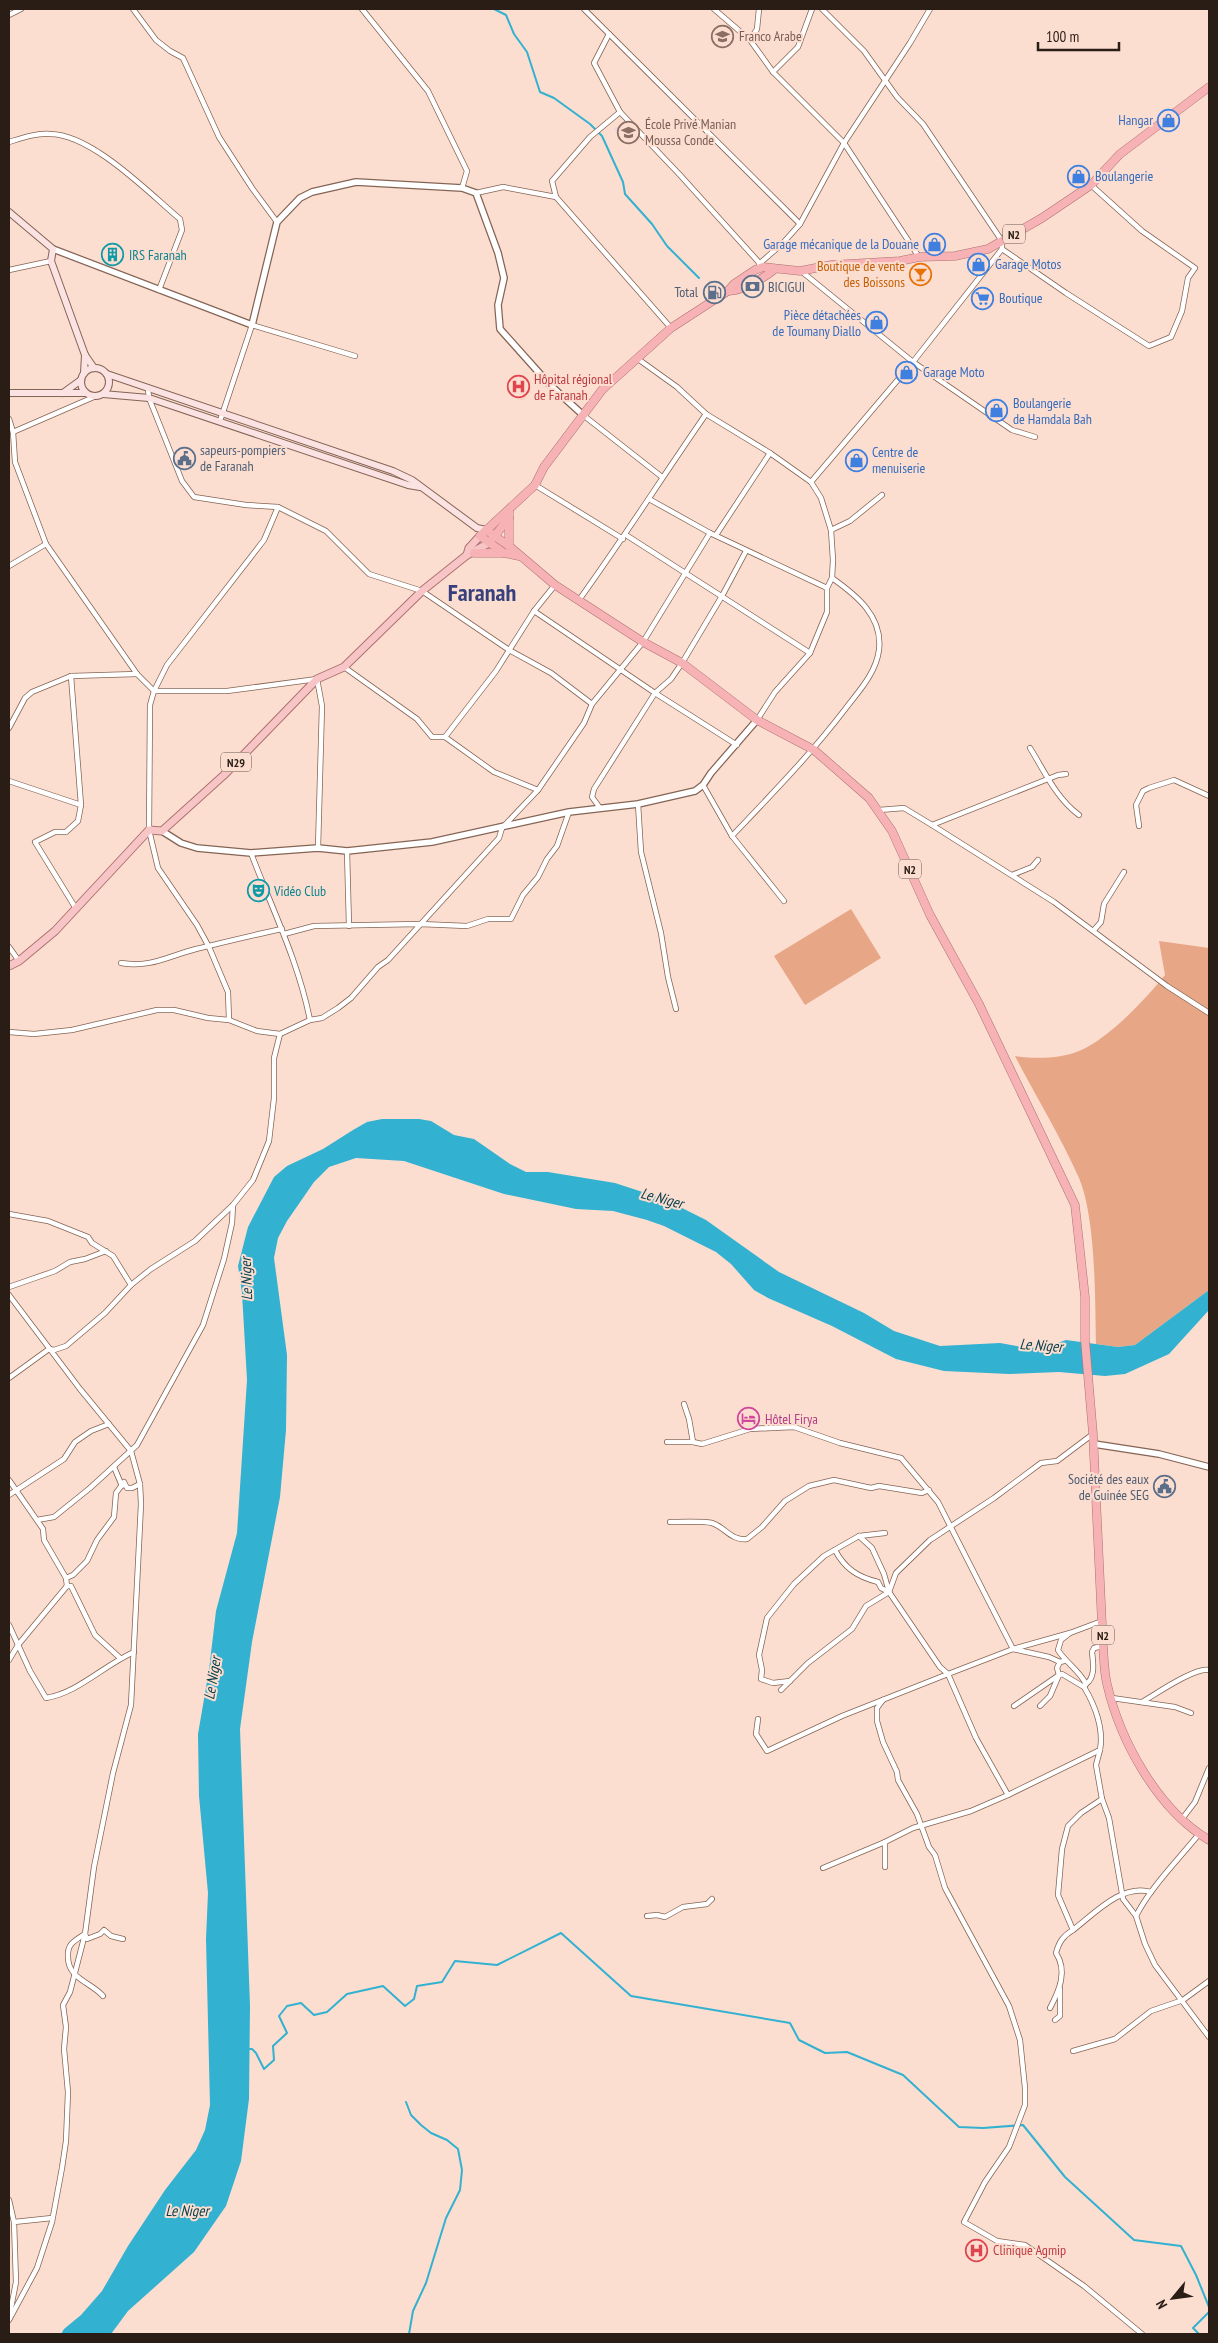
<svg xmlns="http://www.w3.org/2000/svg" width="1218" height="2343" viewBox="0 0 1218 2343" font-family="'PT Sans Narrow',sans-serif">
  <style>
    .built { fill: #fbcfb9 }
    .education { fill: #ead4e1 }
    .green { fill: #e7a686 }
    .water { fill: #32b1d1 }
    .lines { fill: none; stroke-linecap: round; stroke-linejoin: round }
    .stream { stroke: #32b1d1; stroke-width: 2 }
    .minor-casing { stroke: #846454; stroke-width: 6 }
    .tertiary-casing { stroke: #846454; stroke-width: 8 }
    .secondary-casing { stroke: #846454; stroke-width: 8 }
    .primary-casing { stroke: #ad7170; stroke-width: 9 }
    .trunk-casing { stroke: #ad7170; stroke-width: 9 }
    .minor { stroke: #fff; stroke-width: 4.5 }
    .tertiary { stroke: #fff; stroke-width: 5.5 }
    .secondary { stroke: #fbe2e3; stroke-width: 6 }
    .primary { stroke: #f8c5c7; stroke-width: 7 }
    .trunk { stroke: #f6b2b4; stroke-width: 8 }
    .labels { text-anchor: middle; dominant-baseline: central; stroke-width: 4; stroke-linejoin: round; paint-order: stroke }
    .shield { fill: #fcded0; stroke: #69574e; stroke-width: 1 }
    .shield-label { font-size: 12px; font-weight: bold; fill: #2a1d16 }
    .education-label { font-size: 14px; fill: #785e54; stroke: #fcded0; text-anchor: start }
    .shop-label { font-size: 14px; fill: #366cbe; stroke: #fcded0; text-anchor: start }
    .culture-label { font-size: 14px; fill: #0d838f; stroke: #fcded0; text-anchor: start }
    .food-label { font-size: 14px; fill: #c56008; stroke: #fcded0; text-anchor: end }
    .service-label { font-size: 14px; fill: #4e5e75; stroke: #fcded0; text-anchor: start }
    .health-label { font-size: 14px; fill: #be3a42; stroke: #fcded0; text-anchor: start }
    .hotel-label { font-size: 14px; fill: #b23c85; stroke: #fcded0; text-anchor: start }
    .water-label { font-size: 15px; font-style: italic; fill: #0b424f; stroke: #fcded0 }
    .town-label { font-size: 24px; font-weight: bold; fill: #37407c; stroke: #fcded0 }
  </style>
  <rect width="100%" height="100%" fill="#fcded0"/>
  <path class="built" d="M515,374l16,17 -9,10 -16,-18z"/>
  <path class="education" d="M622,123l8,10 -8,6 -8,-10z"/>
  <g class="green">
    <path d="M851,909l30,49 -76,47 -31,-49z"/>
    <path d="M1159,941l50,7v342l-74,55 -17,2 -22,-3c-1,-45 0,-125 -17,-166 -18,-41 -44,-83 -64,-122 20,3 45,3 64,-5 28,-11 67,-52 86,-76z"/>
  </g>
  <path class="water" d="M382,1119h37l12,2 23,14 20,4 36,25 16,8h22l67,11 49,16 42,21 73,52 85,41 30,18 46,15 60,-3 27,5 22,-2 17,-6 52,7 17,-2 74,-55v20l-40,44 -44,20 -20,2 -46,-4 -50,2 -65,-3 -48,-12 -64,-33 -64,-28 -14,-8 -23,-26 -15,-12 -52,-26 -17,-6 -34,-9 -37,-2 -72,-15 -100,-33 -48,-3 -27,9 -15,15 -27,39 -9,17 -4,20 13,97 -1,75 -6,67 -28,145 -12,87 10,277 -1,93 -8,62 -15,45 -32,46 -66,59 -17,23h-50l3,-5 17,-14 21,-24 26,-45 37,-56 31,-40 9,-20 5,-25 -4,-166 2,-46 -9,-97 -1,-62 11,-64 7,-59 21,-78 10,-153 -5,-87 -4,-27 10,-39 26,-50 13,-11 36,-17 30,-19 14,-8z"/>
  <g class="lines">
    <g class="stream">
      <path d="M487,9h1"/>
      <path d="M494,9l12,6 8,19 13,18 13,40 14,6 36,26 12,12 21,46 2,12 27,30 15,22 32,32"/>
      <path d="M248,2049h4l4,4 8,16 10,-9 -1,-14 14,-13 -8,-17 8,-10 14,-3 13,12 13,-3 20,-18 36,-8 22,20 9,-7 3,-13 25,-4 13,-21 42,4 64,-32 70,63 159,27 9,17 26,13 22,-1 56,23 56,52 24,1 40,-3 42,52 69,63 47,6 15,29 13,32"/>
      <path d="M406,2102l5,13 10,10 10,8 16,7 11,9 4,21 -2,20 -14,28 -20,65 -13,28 -4,23"/>
      <path d="M1199,2334l-6,-6 16,-16"/>
    </g>
    <defs>
      <g id="minor">
        <path d="M133,9l23,31 14,11 13,7 36,79 33,51 25,34"/>
        <path d="M362,9l66,82 39,80 -5,17"/>
        <path d="M584,9l216,215"/>
        <path d="M714,9l36,31 23,32 71,71 75,114"/>
        <path d="M822,9l42,42 33,46 26,27 79,117v8l64,44 83,53 22,-9 11,-26 6,-33 7,-10 -53,-37 -51,-46"/>
        <path d="M9,15l12,-6"/>
        <path d="M609,34l-15,29 26,49 60,63 84,93"/>
        <path d="M750,40l7,-11 2,-20"/>
        <path d="M773,72l25,-25 14,-38"/>
        <path d="M620,112l-30,25 -38,44 4,16 115,131"/>
        <path d="M9,142c13,-4 27,-9 41,-8 42,0 100,60 130,85l2,11 -23,60"/>
        <path d="M476,193l27,-6 53,10"/>
        <path d="M759,264l24,-21 17,-19 44,-81 66,-100 20,-34"/>
        <path d="M9,270l42,-9"/>
        <path d="M801,271l112,91 99,68 23,7"/>
        <path d="M638,359l39,28 29,27 64,39 41,29"/>
        <path d="M148,389l1,9 33,83 12,16 52,8 32,2 48,24 43,43 53,17 87,59 42,23 41,31"/>
        <path d="M583,415l79,62"/>
        <path d="M9,419l4,13 2,30 31,82 91,130 17,17h73l90,-12 5,27 -4,142"/>
        <path d="M220,421l32,-96 103,31"/>
        <path d="M13,432l83,-36"/>
        <path d="M535,485l88,54"/>
        <path d="M649,499l61,34 117,55"/>
        <path d="M831,530l19,-9 32,-26"/>
        <path d="M626,535l184,118"/>
        <path d="M716,535l54,-82"/>
        <path d="M9,566l37,-22"/>
        <path d="M579,600c44,-61 84,-124 127,-186"/>
        <path d="M534,611l121,82 82,52"/>
        <path d="M344,667l73,52 15,18h13l51,-66 38,-60 21,-26"/>
        <path d="M71,676l66,-2"/>
        <path d="M757,720l18,-28 35,-39 17,-41v-24l5,-10 1,-18 -2,-30 -10,-32 -10,-16 102,-120 89,-113"/>
        <path d="M9,728l16,-30 7,-6 39,-16 10,129 -72,-24"/>
        <path d="M445,737l49,35 44,18"/>
        <path d="M1030,748c15,24 26,50 49,67"/>
        <path d="M703,785l29,51 52,65"/>
        <path d="M638,804l3,48 20,81 7,44 8,32"/>
        <path d="M600,808l-8,-11 2,-8 61,-96 16,-14 11,-16 40,-67 24,-45"/>
        <path d="M879,810l25,-2 28,17 122,77 113,84 42,27"/>
        <path d="M932,825l126,-50 8,-1"/>
        <path d="M1139,826l-3,-21 7,-14 6,-3 25,-8 35,16"/>
        <path d="M732,836c40,-42 79,-82 114,-128 13,-17 30,-35 33,-58 4,-34 -23,-55 -47,-72"/>
        <path d="M347,851l2,75"/>
        <path d="M251,853c21,56 47,107 59,167"/>
        <path d="M1012,875l20,-8 6,-7"/>
        <path d="M75,907l-40,-65 20,-10h11l12,-11 3,-16"/>
        <path d="M1094,930l7,-8 3,-18 20,-32"/>
        <path d="M284,934l30,-8 106,-2 47,2 21,-7h23l12,-24 15,-18 9,-18 10,-13 12,-34"/>
        <path d="M9,947l10,14"/>
        <path d="M121,963c30,5 47,-7 75,-14 29,-7 57,-14 86,-20"/>
        <path d="M229,1020l-1,-28 -19,-45 -12,-22 -39,-57 -9,-38 1,-125 4,-14 13,-26 97,-125 14,-33"/>
        <path d="M9,1032l25,2 38,-4 85,-20h17l34,8 21,2 28,11 23,3 30,-14 12,-2 16,-10 13,-10 27,-31 10,-7 111,-122 3,-10 36,-38 46,-67 8,-19 51,-62 67,-109"/>
        <path d="M9,1214l39,7 40,16 4,6 21,13 18,29"/>
        <path d="M9,1287l46,-16 15,-9 15,-3 21,-8"/>
        <path d="M9,1295l71,94 51,62 9,33 1,20 -10,201 -18,68 -19,94 -9,67 -15,58 -7,13 3,22 -2,22 4,43 -2,49 -4,27 -10,54 -15,46 -28,52"/>
        <path d="M9,1378l40,-29 5,1 12,-4 39,-33 26,-28 20,-16 44,-28 38,-36"/>
        <path d="M684,1404l5,15 4,23"/>
        <path d="M667,1442h26l9,2 48,-15 44,-2 46,16 61,15 37,44 75,147 36,8 11,5 4,-1"/>
        <path d="M114,1467l8,19"/>
        <path d="M9,1480l34,49 1,11 22,38 1,8h4l24,49 25,23"/>
        <path d="M9,1495l55,-36 11,-17 16,-11 18,-7"/>
        <path d="M37,1520l17,-3 36,-29 47,-43 66,-120 21,-66 8,-36 1,-18 20,-25 16,-39 5,-43v-40l6,-24"/>
        <path d="M670,1522c8,0 35,-1 42,1 13,4 19,18 35,16l15,-12 23,-26 24,-15 25,-6 37,8 8,-2 43,7 7,-3"/>
        <path d="M859,1536l13,12 12,26 5,18 51,75 8,7 65,-25 57,-16 32,-12"/>
        <path d="M835,1550c10,19 23,27 43,32l3,6 8,4"/>
        <path d="M66,1578l7,-3 14,-14 10,-21 17,-23 2,-24 8,-11 3,6h5l8,-4"/>
        <path d="M9,1625l21,46 16,27c32,-5 58,-33 88,-46"/>
        <path d="M9,1660l9,-15 49,-59"/>
        <path d="M790,1681l-17,2 -12,-4 1,-9 -3,-15 8,-37 27,-34 30,-28 35,-20 26,-3"/>
        <path d="M1086,1684c10,-7 7,-22 6,-32l2,-4 9,-2"/>
        <path d="M781,1690l27,-27 44,-34 14,-23 23,-14 7,-19 34,-33 64,-42 47,-35 16,-2 36,-27"/>
        <path d="M1112,1698l63,9 16,6"/>
        <path d="M883,1700l-6,8v13l6,21 14,30 1,8 19,34 12,33 6,8 10,33 64,118 11,34 5,48v17l-16,42 -24,35 -21,40 33,19 28,4 59,41 58,48"/>
        <path d="M1142,1702c14,-8 53,-35 67,-32"/>
        <path d="M1014,1706l45,-31 -2,-7 3,-6"/>
        <path d="M1040,1706l10,-10 9,-21 3,-1 22,13"/>
        <path d="M758,1719l-2,15 11,17 75,-35 106,-42 28,64 32,57 92,-45c4,-21 -5,-45 -16,-63l2,-3c-7,-14 -20,-21 -28,-34l3,-10 9,-7"/>
        <path d="M1100,1750l-4,15 6,34 7,19 14,81 13,17"/>
        <path d="M1182,1819l13,-17 14,-34"/>
        <path d="M1199,1834c-21,26 -49,54 -63,82l9,28 10,21 54,72"/>
        <path d="M885,1867v-25l28,-14 58,-17 37,-16"/>
        <path d="M823,1868l62,-26"/>
        <path d="M647,1916l10,-1 8,2 18,-10 24,-3 5,-5"/>
        <path d="M1073,1930c21,-16 49,-47 78,-38"/>
        <path d="M103,1996c-12,-14 -35,-17 -35,-39 -1,-13 6,-16 17,-23l2,5 13,-5 4,-4 7,6 12,3"/>
        <path d="M1050,2008c9,-17 18,-37 6,-55 3,-11 7,-17 17,-23l-15,-35 4,-46 6,-23 13,-13 21,-14"/>
        <path d="M1055,2020l5,-4v-27"/>
        <path d="M1073,2051l42,-12 36,-28 32,-11 26,-19"/>
        <path d="M9,2200l5,22"/>
        <path d="M10,2313l6,-31 -2,-60 38,-4"/>
      </g>
      <g id="tertiary">
        <path d="M53,249l199,76 25,-103 23,-24 12,-6 44,-10 106,6 14,5 22,60 6,25 -6,27 2,24 50,56 33,30"/>
        <path d="M162,831l19,12 16,5 54,5 67,-5 29,3 85,-9 137,-30 69,-8 57,-13 8,-6 8,-12 46,-53"/>
        <path d="M1094,1444l65,10 50,13"/>
      </g>
      <g id="secondary">
        <path d="M9,212l44,37 -2,12 34,94 9,13"/>
        <circle cx="95" cy="382" r="14"/>
        <path d="M84,373l1,-18"/>
        <path d="M107,374l286,97 19,9 65,48 9,2"/>
        <path d="M9,393h77"/>
        <path d="M63,393l18,-13"/>
        <path d="M103,394l46,4 259,87 12,2"/>
      </g>
      <g id="primary">
        <path d="M467,555l2,-7 11,-12"/>
        <path d="M9,966l10,-5 36,-30 94,-101 13,1 62,-56 93,-96 27,-12 78,-76 45,-36 22,-12"/>
      </g>
      <g id="trunk">
        <path d="M728,291c14,0 36,-13 47,-22"/>
        <path d="M486,530l23,16 46,39 88,57 39,21 75,57 57,30 55,48 23,33 38,84 49,89 96,201 10,92v43l8,94 10,212c1,12 1,26 4,38 13,57 51,126 102,156"/>
        <path d="M493,538l16,-20v-7"/>
        <path d="M509,546v-28"/>
        <path d="M474,553h28"/>
        <path d="M519,556l-15,-3 -24,-17 55,-51 9,-18 58,-77 69,-62 57,-37 6,-7 21,-14 8,-3 37,4 31,-6 69,-4 19,-4 36,-1 33,-7 54,-31 49,-33 29,-31 89,-67"/>
      </g>
    </defs>
    <use href="#minor" class="minor-casing"/>
    <use href="#tertiary" class="tertiary-casing"/>
    <use href="#secondary" class="secondary-casing"/>
    <use href="#primary" class="primary-casing"/>
    <use href="#trunk" class="trunk-casing"/>
    <use href="#minor" class="minor"/>
    <use href="#tertiary" class="tertiary"/>
    <use href="#secondary" class="secondary"/>
    <use href="#primary" class="primary"/>
    <use href="#trunk" class="trunk"/>
  </g>
  <defs>
    <symbol id="school-ring" viewBox="-11 -11 22 22"><circle r="9.5" fill="#fcded0" stroke="#8d6e63" stroke-width="1.5"/><path d="M0-5L7-2L0 1L-7-2ZM-4 1L0 2.5L4 1V4Q0 6-4 4Z" fill="#8d6e63"/></symbol>
    <symbol id="shop-ring" viewBox="-11 -11 22 22"><circle r="9.5" fill="#fcded0" stroke="#3f7fe0" stroke-width="1.5"/><path d="M-5-2.5h2.3a2.7 3.5 0 0 1 5.4 0H5L5.5 6h-11ZM-1.5-2.5h3a1.5 2.3 0 0 0-3 0Z" fill="#3f7fe0"/></symbol>
    <symbol id="building-ring" viewBox="-11 -11 22 22"><circle r="9.5" fill="#fcded0" stroke="#0f9aa8" stroke-width="1.5"/><path d="M-4-6H4V6H1V3H-1V6H-4ZM-2.5-4.3h1.7v1.8h-1.7ZM.8-4.3h1.7v1.8H.8ZM-2.5-1h1.7V.8h-1.7ZM.8-1h1.7V.8H.8Z" fill="#0f9aa8"/></symbol>
    <symbol id="bar-ring" viewBox="-11 -11 22 22"><circle r="9.5" fill="#fcded0" stroke="#e8710a" stroke-width="1.5"/><path d="M-6-5H6L.8 .8V4.5H3.5V6h-7V4.5H-.8V.8Z" fill="#e8710a"/></symbol>
    <symbol id="bank-ring" viewBox="-11 -11 22 22"><circle r="9.5" fill="#fcded0" stroke="#5c6f8a" stroke-width="1.5"/><path d="M-6-4H6V4H-6ZM0-2.3a2.3 2.3 0 1 0 0 4.6a2.3 2.3 0 1 0 0-4.6Z" fill="#5c6f8a"/></symbol>
    <symbol id="fuel-ring" viewBox="-11 -11 22 22"><circle r="9.5" fill="#fcded0" stroke="#5c6f8a" stroke-width="1.5"/><path d="M-5.5-6h7V0h2V4h1.3V-2.5L3-4.5l.8-.8L6-3V5H2.5V1h-1V6h-7ZM-4.2-4.7v3.2H.2V-4.7Z" fill="#5c6f8a"/></symbol>
    <symbol id="supermarket-ring" viewBox="-11 -11 22 22"><circle r="9.5" fill="#fcded0" stroke="#3f7fe0" stroke-width="1.5"/><path d="M-6-5.5h2.5l.6 2H6L4.5 2H-2.5L-4.4-4H-6ZM-1.5 3.2a1.3 1.3 0 1 0 .1 0ZM3 3.2a1.3 1.3 0 1 0 .1 0Z" fill="#3f7fe0"/></symbol>
    <symbol id="hospital-ring" viewBox="-11 -11 22 22"><circle r="9.5" fill="#fcded0" stroke="#e0444e" stroke-width="1.5"/><path d="M-5-5h3v3.5h4V-5h3V5h-3V1.5h-4V5h-3Z" fill="#e0444e"/></symbol>
    <symbol id="civic-ring" viewBox="-11 -11 22 22"><circle r="9.5" fill="#fcded0" stroke="#5c6f8a" stroke-width="1.5"/><path d="M-.6-6.5H3V-4.5H.6V-3L4-1V1h2V6H-6V1h2V-1L-.6-3ZM-1.2 2.5V6h2.4V2.5Z" fill="#5c6f8a"/></symbol>
    <symbol id="theatre-ring" viewBox="-11 -11 22 22"><circle r="9.5" fill="#fcded0" stroke="#0f9aa8" stroke-width="1.5"/><path d="M-5-5.5Q0-4 5-5.5V0Q5 5 0 6Q-5 5-5 0ZM-3.3-2.5H-1v1.5H-3.3ZM1-2.5H3.3v1.5H1ZM-2.8 1Q0 5.5 2.8 1Z" fill="#0f9aa8"/></symbol>
    <symbol id="hotel-ring" viewBox="-11 -11 22 22"><circle r="9.5" fill="#fcded0" stroke="#d1479c" stroke-width="1.5"/><path d="M-6-4.5h1.5V1H6V5H4.5V3h-9V5H-6ZM-4 0a1.8 1.8 0 1 1 3.6 0ZM.5 0V-2.5h3Q6-2.5 6 0Z" fill="#d1479c"/></symbol>
  </defs>
  <g fill-rule="evenodd">
    <use href="#school-ring" x="710" y="24" width="25" height="25"/>
    <use href="#shop-ring" x="1156" y="108" width="25" height="25"/>
    <use href="#school-ring" x="616" y="120" width="25" height="25"/>
    <use href="#shop-ring" x="1066" y="164" width="25" height="25"/>
    <use href="#shop-ring" x="922" y="232" width="25" height="25"/>
    <use href="#building-ring" x="100" y="242" width="25" height="25"/>
    <use href="#shop-ring" x="966" y="252" width="25" height="25"/>
    <use href="#bar-ring" x="908" y="262" width="25" height="25"/>
    <use href="#bank-ring" x="740" y="274" width="25" height="25"/>
    <use href="#fuel-ring" x="702" y="280" width="25" height="25"/>
    <use href="#supermarket-ring" x="970" y="286" width="25" height="25"/>
    <use href="#shop-ring" x="864" y="310" width="25" height="25"/>
    <use href="#shop-ring" x="894" y="360" width="25" height="25"/>
    <use href="#hospital-ring" x="506" y="374" width="25" height="25"/>
    <use href="#shop-ring" x="984" y="398" width="25" height="25"/>
    <use href="#civic-ring" x="172" y="446" width="25" height="25"/>
    <use href="#shop-ring" x="844" y="448" width="25" height="25"/>
    <use href="#theatre-ring" x="246" y="878" width="25" height="25"/>
    <use href="#hotel-ring" x="736" y="1406" width="25" height="25"/>
    <use href="#civic-ring" x="1152" y="1474" width="25" height="25"/>
    <use href="#hospital-ring" x="964" y="2238" width="25" height="25"/>
  </g>
  <g class="labels">
    <g class="shield">
      <rect x="1003" y="224.5" width="22" height="19" rx="4"/>
      <rect x="221" y="752.5" width="30" height="19" rx="4"/>
      <rect x="899" y="859.5" width="22" height="19" rx="4"/>
      <rect x="1092" y="1625.5" width="22" height="19" rx="4"/>
    </g>
    <g class="shield-label">
      <text x="1014" y="234">N2</text>
      <text x="236" y="762">N29</text>
      <text x="910" y="869">N2</text>
      <text x="1103" y="1635">N2</text>
    </g>
    <g class="education-label">
      <text x="739" y="36">Franco Arabe</text>
      <text x="645" y="124">École Privé Manian<tspan x="645" dy="16">Moussa Conde</tspan></text>
    </g>
    <g class="shop-label">
      <text x="1153" y="120" text-anchor="end">Hangar</text>
      <text x="1095" y="176">Boulangerie</text>
      <text x="919" y="244" text-anchor="end">Garage mécanique de la Douane</text>
      <text x="995" y="264">Garage Motos</text>
      <text x="999" y="298">Boutique</text>
      <text x="861" y="315" text-anchor="end">Pièce détachées<tspan x="861" dy="16">de Toumany Diallo</tspan></text>
      <text x="923" y="372">Garage Moto</text>
      <text x="1013" y="403">Boulangerie<tspan x="1013" dy="16">de Hamdala Bah</tspan></text>
      <text x="872" y="452">Centre de<tspan x="872" dy="16">menuiserie</tspan></text>
    </g>
    <g class="culture-label">
      <text x="129" y="255">IRS Faranah</text>
      <text x="274" y="891">Vidéo Club</text>
    </g>
    <g class="food-label">
      <text x="905" y="266">Boutique de vente<tspan x="905" dy="16">des Boissons</tspan></text>
    </g>
    <g class="service-label">
      <text x="768" y="287">BICIGUI</text>
      <text x="698" y="292" text-anchor="end">Total</text>
      <text x="200" y="450">sapeurs-pompiers<tspan x="200" dy="16">de Faranah</tspan></text>
      <text x="1149" y="1479" text-anchor="end">Société des eaux<tspan x="1149" dy="16">de Guinée SEG</tspan></text>
    </g>
    <g class="health-label">
      <text x="534" y="379">Hôpital régional<tspan x="534" dy="16">de Faranah</tspan></text>
      <text x="993" y="2250">Clinique Agmip</text>
    </g>
    <g class="hotel-label">
      <text x="765" y="1419">Hôtel Firya</text>
    </g>
    <g class="water-label">
      <text transform="translate(662 1198) rotate(15)">Le Niger</text>
      <text transform="translate(246 1279) rotate(-92)">Le Niger</text>
      <text transform="translate(1041 1345) rotate(4)">Le Niger</text>
      <text transform="translate(212 1678) rotate(-81)">Le Niger</text>
      <text x="187" y="2210">Le Niger</text>
    </g>
    <g class="town-label">
      <text x="482" y="592">Faranah</text>
    </g>
  </g>
  <rect width="1218" height="2343" fill="none" stroke="#2a1d16" stroke-width="20"/>
  <g transform="translate(1173 2298) rotate(241)" stroke="#fcded0" stroke-width="4" paint-order="stroke">
  <path d="M0-4L9 19L0 12L-9 19Z" fill="#2a1d16"/>
  <text y="-8" font-size="14" font-weight="bold" text-anchor="middle" fill="#2a1d16">N</text>
  </g>
  <path d="M1038 42v8h81v-8" fill="none" stroke="#2a1d16" stroke-width="2.5"/>
  <text x="1046" y="42" font-size="15" fill="#2a1d16" stroke="#fcded0" stroke-width="4" paint-order="stroke">100 m</text>
</svg>
